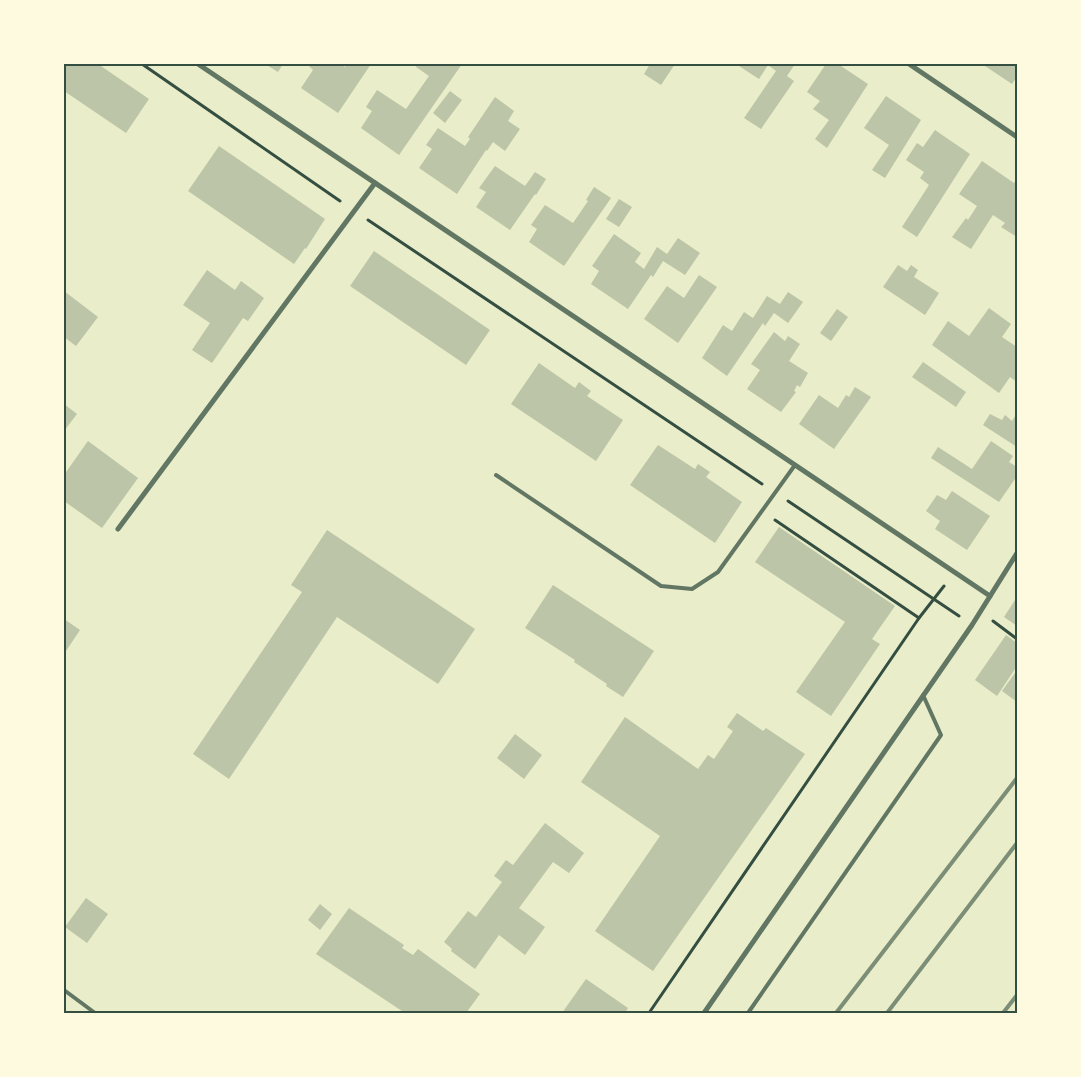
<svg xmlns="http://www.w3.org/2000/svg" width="1081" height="1077" viewBox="0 0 1081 1077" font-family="Cabin,sans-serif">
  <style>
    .building { fill: #bcc5a7 }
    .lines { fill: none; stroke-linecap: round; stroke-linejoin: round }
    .path { stroke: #344e41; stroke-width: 3 }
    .service { stroke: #617663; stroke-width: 4 }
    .minor { stroke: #617663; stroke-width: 5 }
    .rail { stroke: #7c8e77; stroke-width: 4 }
    .neatline { fill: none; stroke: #344e41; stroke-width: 2 }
  </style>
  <rect width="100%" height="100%" fill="#e9edc9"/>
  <g class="building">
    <path d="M64,64h34l51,35 -23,34 -62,-42z"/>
    <path d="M265,64h18l-5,8z"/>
    <path d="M309,64h31l5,3 2,-3h24l-33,49 -37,-25 12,-18 -5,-5z"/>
    <path d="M418,64h44l-63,91 -38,-27 11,-17 -6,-4 11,-17 29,19 23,-33 -13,-9z"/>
    <path d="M650,64h25l-14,21 -17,-11z"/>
    <path d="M741,64h54l-8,12 7,5 -33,48 -17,-11 32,-47 -8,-6 -9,14 -20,-13z"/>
    <path d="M826,64h12l30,20 -41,64 -12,-9 14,-19 -16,-11 7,-8 -13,-9z"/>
    <path d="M982,64h35v12l-5,8z"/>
    <path d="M450,91l12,9 -17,23 -12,-10z"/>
    <path d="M886,96l35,24 -36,58 -13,-8 17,-25 -25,-17z"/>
    <path d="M495,97l19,14 -6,10 12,8 -15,22 -12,-9 -6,9 -1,-1 -29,44 -38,-26 13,-19 -6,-4 12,-17 27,18 5,-7 -2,-2z"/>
    <path d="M935,130l35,24 -53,83 -15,-10 27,-42 -9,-7 4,-6 -18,-12 11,-17 6,4z"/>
    <path d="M219,146l106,73 -19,30 -1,-1 -11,16 -106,-73z"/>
    <path d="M982,161l32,22 3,-5v59l-16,-10 4,-4 -12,-8 -22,34 -19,-12 14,-19 2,2 9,-14 -18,-12z"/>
    <path d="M495,166l30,20 10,-14 11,7 -10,16 -1,-1 -25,36 -34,-23 10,-15 -7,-4z"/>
    <path d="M594,187l17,11 -47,68 -35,-24 8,-13 -6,-4 14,-20 28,18 15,-22 -2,-1z"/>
    <path d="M619,199l13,8 -13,20 -13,-8z"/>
    <path d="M614,234l27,19 -6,9 9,7 13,-22 10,7 11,-16 22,15 -15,22 -22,-14 -10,16 -2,-2 -23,34 -37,-25 8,-13 -7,-5z"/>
    <path d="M374,251l116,79 -24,35 -116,-79z"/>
    <path d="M898,265l9,6 4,-6 7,5 -4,7 25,16 -14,22 -42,-28z"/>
    <path d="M207,270l28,20 6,-9 23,17 -16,23 -5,-3 -31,45 -20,-13 18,-27 -27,-18z"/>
    <path d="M699,275l18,12 -39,56 -34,-24 23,-33 17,12z"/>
    <path d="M64,291l34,26 -22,29 -12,-9z"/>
    <path d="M788,292l15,10 -15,21 -14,-10 -9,13 -2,-3 -36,53 -25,-18 21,-33 9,6 12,-19 9,6 14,-22 13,8z"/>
    <path d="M989,308l22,16 -9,13 15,10v35l-7,-5 -11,16 -67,-48 16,-24 21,15z"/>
    <path d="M837,309l11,8 -17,24 -11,-8z"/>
    <path d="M774,332l11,9 3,-5 12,8 -11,17 19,12 -8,14 -3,-2 -3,6 2,1 -15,20 -34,-23 13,-19 -9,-6z"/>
    <path d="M923,362l43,30 -10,15 -44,-30z"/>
    <path d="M539,363l36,25 4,-6 12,9 -4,5 36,24 -27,41 -85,-57z"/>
    <path d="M855,387l16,10 -37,52 -35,-25 20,-29 19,13 8,-13 3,2z"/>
    <path d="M64,404l13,10 -13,17z"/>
    <path d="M1017,413v34l-34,-22 7,-11 12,6 3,-5 7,6z"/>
    <path d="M88,441l50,37 -36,50 -38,-27v-26z"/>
    <path d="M991,441l22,15 -4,6 8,5v9l-18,26 -68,-44 7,-11 34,22z"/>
    <path d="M658,445l37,24 3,-5 12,8 -4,5 36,25 -27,41 -85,-58z"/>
    <path d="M952,491l38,25 -23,34 -32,-21 5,-8 -14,-10 11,-16 9,5z"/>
    <path d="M779,527l116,79 -23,33 8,5 -49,72 -35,-24 49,-70 -90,-60z"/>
    <path d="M327,530l148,99 -37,55 -101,-67 -108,162 -36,-25 109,-162 -11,-7z"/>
    <path d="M553,585l101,66 -31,46 -17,-11 1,-2 -33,-22 1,-2 -50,-32z"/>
    <path d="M1017,597v29l-13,-9z"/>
    <path d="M64,619l16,11 -16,24z"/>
    <path d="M1006,635l11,8v23l-20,30 -22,-16z"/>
    <path d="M1017,670v32l-15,-11z"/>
    <path d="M737,713l26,18 3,-3 39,26 -152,217 -58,-40 65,-95 -79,-54 44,-65 73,52 10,-14 6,4 19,-28 -6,-4z"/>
    <path d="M515,734l27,21 -18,24 -27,-21z"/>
    <path d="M545,823l39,30 -15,20 -16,-11 -34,46 26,19 -20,28 -26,-20 -24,34 -24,-18 1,-2 -8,-7 24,-31 8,6 26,-35 -8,-6 12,-16 7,5z"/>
    <path d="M86,898l22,16 -21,29 -22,-16z"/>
    <path d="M320,904l12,10 -12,16 -12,-10z"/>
    <path d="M349,908l55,37 -2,3 11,7 5,-6 62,45 -14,19h-61l-89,-59z"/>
    <path d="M586,979l42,29 -3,5h-63z"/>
  </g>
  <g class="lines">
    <g class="path">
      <path d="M142,64l198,137"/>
      <path d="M368,220l394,264"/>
      <path d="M788,501l171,115"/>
      <path d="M775,520l144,98"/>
      <path d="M993,621l24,18"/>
      <path d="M649,1013l270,-395 25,-32"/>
    </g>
    <g class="service">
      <path d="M496,475l165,111 31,3 26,-17 77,-107"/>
      <path d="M64,990l31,23"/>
      <path d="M748,1013l193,-278 -18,-40"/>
    </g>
    <g class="minor">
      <path d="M198,64l792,532"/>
      <path d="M909,64l108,73"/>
      <path d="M118,529l257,-346"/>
      <path d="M704,1013l268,-388 45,-72"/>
    </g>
    <g class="rail">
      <path d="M836,1013l181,-235"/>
      <path d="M887,1013l130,-170"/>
      <path d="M1003,1013l14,-18"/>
    </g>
  </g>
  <rect width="1081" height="1077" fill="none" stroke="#fefae0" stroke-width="130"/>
  <rect x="65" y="65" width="951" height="947" class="neatline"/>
</svg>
